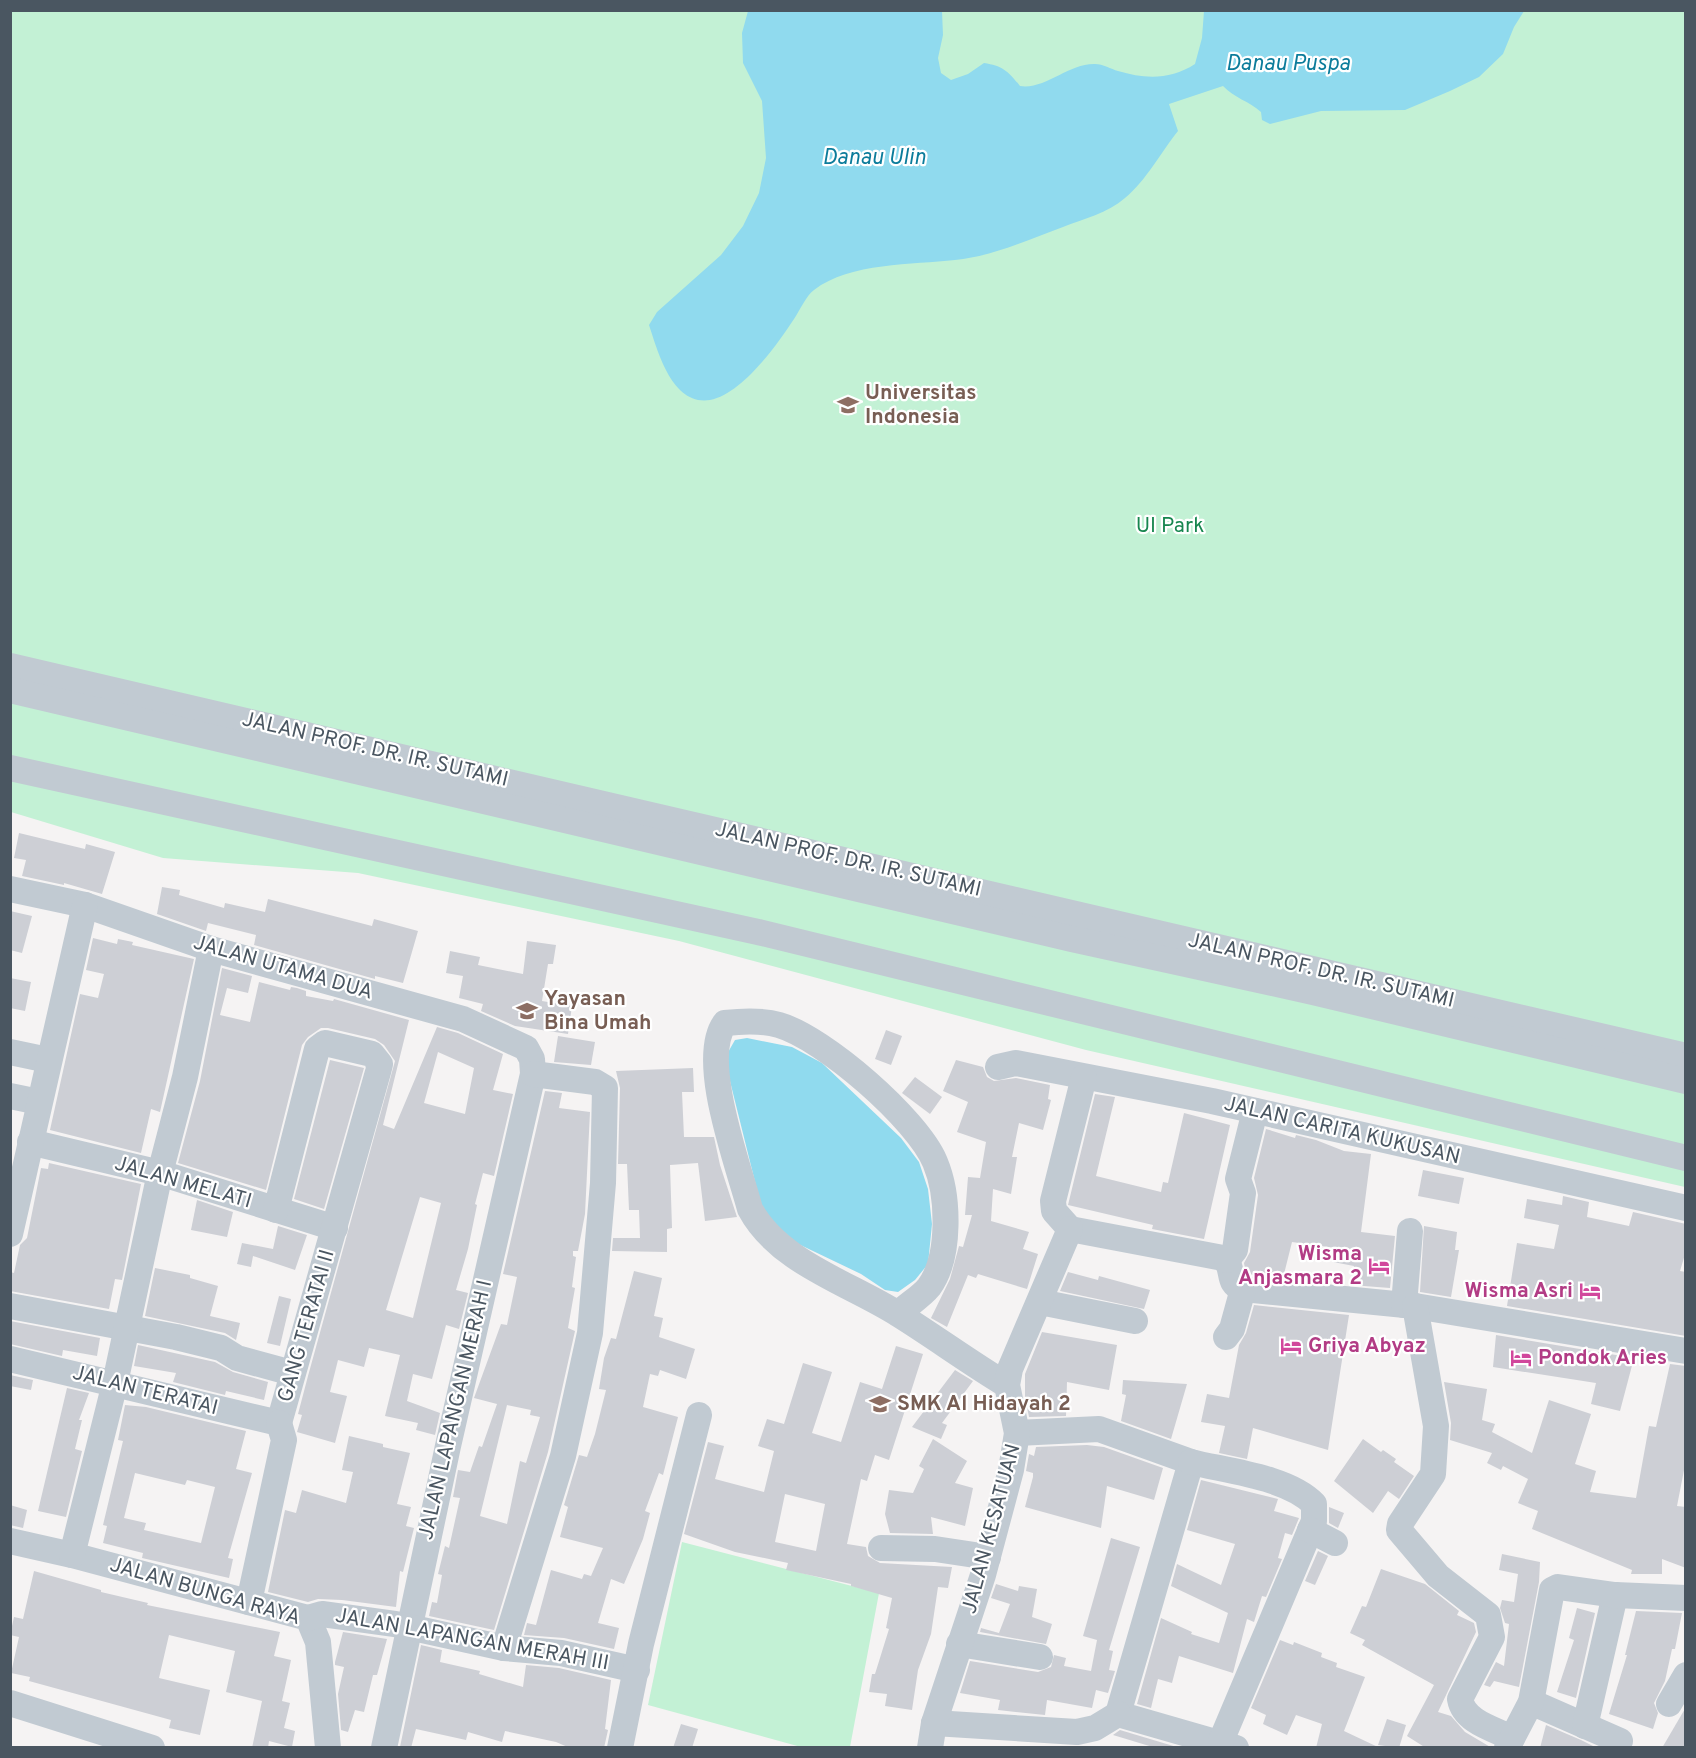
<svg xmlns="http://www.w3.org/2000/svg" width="1696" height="1758" viewBox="0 0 1696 1758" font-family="Overpass,sans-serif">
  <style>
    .green { fill: #c3f1d5 }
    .water { fill: #90daee }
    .building { fill: #cdcfd5; fill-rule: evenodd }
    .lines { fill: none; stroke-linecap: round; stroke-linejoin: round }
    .minor { stroke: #c1cad2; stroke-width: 26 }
    .labels { text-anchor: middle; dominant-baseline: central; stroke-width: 4.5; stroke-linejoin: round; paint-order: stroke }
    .education-label { font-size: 21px; font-weight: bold; fill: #785e54; stroke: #fff; text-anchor: start }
    .park-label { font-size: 21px; fill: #17864f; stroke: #fff }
    .street-label { font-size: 21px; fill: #4a5661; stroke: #fff }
    .hotel-label { font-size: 21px; font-weight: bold; fill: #b23c85; stroke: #fff; text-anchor: end }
    .water-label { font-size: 22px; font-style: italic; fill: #0c7c9b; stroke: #fff }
  </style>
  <rect width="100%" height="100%" fill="#f5f3f3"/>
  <g class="green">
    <path d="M10,11h1675v1176l-599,-137 -407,-109 -321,-68 -195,-15 -152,-46z"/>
    <path d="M682,1542l197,51 -29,154h-49l-153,-42z"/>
  </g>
  <g class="water">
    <path d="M748,11h194l1,24 -5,23 3,15 10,7 17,-6 16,-11c19,3 24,8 36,23 25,4 49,-23 75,-22 8,0 16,5 23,7 27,8 52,9 77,-7l7,-26 2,-27h320l-10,16 -11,27 -24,23 -29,14 -45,19 -84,1 -51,13 -8,-4 -1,-8c-12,-11 -27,-14 -38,-26l-54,18 9,27c-17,21 -32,50 -53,67 -17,15 -42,21 -62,29 -36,13 -69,29 -108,33 -42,5 -105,2 -141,30 -8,6 -14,20 -20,29 -17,26 -52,75 -84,81 -38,6 -52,-48 -61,-75l8,-13 64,-57 22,-29 16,-33 7,-35 -4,-57 -19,-38 -1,-30z"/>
    <path d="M747,1038l45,9 30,16 79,75 18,24 9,27 4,35 -4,40 -13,16 -17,12 -13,-2 -24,-16 -71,-34 -28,-30 -35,-141v-15l8,-14z"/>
  </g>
  <g class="building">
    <path d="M19,833l66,16 1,-5 29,8 -13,42 -38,-11v2l-42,-9 4,-16 -12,-2z"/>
    <path d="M162,887l18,3 -1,5 45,13 1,-5 40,9 3,-13 104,27 2,-7 44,12 -15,52 -28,-7v3l-121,-34 2,-10 -48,-12 -2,8 -49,-17z"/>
    <path d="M10,911l22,5 -10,37 -12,-3z"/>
    <path d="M93,938l24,6 1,-5 15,3 -1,3 62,14 -34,153 -9,-3 -10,44 -91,-23 30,-136 18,4 6,-24 -18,-4z"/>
    <path d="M527,941l29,4 -3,19h-5l-6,37 30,5 -4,28 -53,-8 -34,-15 2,-7 -24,-6 4,-22 -17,-3 4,-22 30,6 -2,8 45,9z"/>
    <path d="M222,968l30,8 -4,17 -21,-5 -7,27 30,7 9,-40 31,8 1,-3 6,1 9,3v5l27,5 1,-2 75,21 -26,105 11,4 43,-102 21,6 45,21 -10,36 20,4 -19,82 -11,-3 -8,31 2,1 -9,44 -12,41 12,3 -9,36 -13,-4 -14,54 -19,-5 -6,27 33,12 -5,22 -19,-5 2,-7 -33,-7 15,-61 -31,-7 -5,19 -26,-7 -8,32 17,4 -12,47 -38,-11 5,-17 -4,-1 10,-38 87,-315 -11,-16 -9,-6 -47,-11h-7l-13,9 -6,8 -36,145 -88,-27 22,-82zM438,1052l36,16 -9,46 -41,-11zM420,1197l21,6 -28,115 -27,-8z"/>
    <path d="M10,978l21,4 -6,29 -15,-3z"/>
    <path d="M886,1030l16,6 -11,29 -16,-6z"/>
    <path d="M558,1036l37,6 -4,23 -37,-3z"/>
    <path d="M330,1060l34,8 -40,141 -30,-10z"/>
    <path d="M956,1060l27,7 4,10 7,4 22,-3 34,7 -2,14 3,1 -8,30 -24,-7 -7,34h5l-6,37 -18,-5 -2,32 38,11 -6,17 15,5 -11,35 -49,-15 -2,4 -8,-3 -21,52 -16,-9 19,-39 9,-33 4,1 9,-32h-7l3,-38 12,1 6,-36 -29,-10 11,-30 -25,-11z"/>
    <path d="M693,1068l1,24h-12l2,45h30l6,28 17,52 -32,4 -7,-58 -28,2 2,63 -5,1v23l-55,-1 1,-13h27l-1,-28h-10l-2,-46h-9l2,-76 -4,-17z"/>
    <path d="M915,1077l27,20 -12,17 -28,-21z"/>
    <path d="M545,1091l17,2 -3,15 31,4 -5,102 -7,37h-5v5l3,1 -4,30 3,1 -7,40 7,3 -27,121 -54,178 -65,-14 3,-14 5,1 5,-28 -4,-1 7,-28 4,2 11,-50 -7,-1 5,-27 12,2 9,-26 3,1 15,-43 -23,-6 27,-74 6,1 10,-48 -14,-3zM507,1405l24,5 -1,5 10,2 -14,46 -6,-2 -13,63 -27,-8z"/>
    <path d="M1095,1094l20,3 -19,79 65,16 2,-10 5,1 16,-70 46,12 -26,114 -52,-10 1,-4 -85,-20z"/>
    <path d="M1266,1129l29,9 1,-3 20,5 28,11 27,3 -10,78 34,4 -5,52 -39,-3 3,-19 -21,-4 3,-14 -44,-6 -9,36 -37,-4 -2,-11 6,-11 8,-57 -4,-17z"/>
    <path d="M49,1163l92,21 -19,96 -7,-1 -6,30 -99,-18v-19l4,1 6,-28 7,-7 14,-70 7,1z"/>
    <path d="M1423,1170l41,8 -5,26 -41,-8z"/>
    <path d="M1563,1196l26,6 -2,15 42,9 4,-14 53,12v27l-6,20 6,1v64l-179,-30 10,-63 37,6 5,-24 -35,-7 3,-19 35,6z"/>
    <path d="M197,1200l36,12 -6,25 -36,-7z"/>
    <path d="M278,1226l29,9 -12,35 -42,-14 -2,11 -14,-3 5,-21 31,6z"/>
    <path d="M1424,1226l33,6 -2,18h4l-8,47 -31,-5z"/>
    <path d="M155,1268l35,7v3l28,8 -8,30 30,7 -4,17 -11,-7 -80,-17z"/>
    <path d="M634,1271l28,7 -8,38 9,2 -4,19 36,12 -9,30 -26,-9 -2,6 -8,-2 -7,33 35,10 -15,58 -4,-2 -14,38 5,2 -7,26 -19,45 -13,-5 -13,44 21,5 -5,21 -50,-11 -40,-3 3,-12 9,2 15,-55 31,9 2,-5 7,2 12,-28 -43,-11 8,-30 -4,-2 15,-50 8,2 8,-23 11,-44 -7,-1 5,-31 7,-20 5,1z"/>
    <path d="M1068,1272l30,8 1,-4 51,14 -6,19 -84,-18z"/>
    <path d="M279,1296l12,3 -11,47 -13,-3z"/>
    <path d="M1254,1305l95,10 -21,135 -75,-22 -6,31 -28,-6 6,-27 -24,-4 6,-28 22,4 10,-53 7,-12z"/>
    <path d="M10,1321l90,17 -3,18 -34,-6 -1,6 -52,-12z"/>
    <path d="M1042,1332l75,13 -8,45 -42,-8 -1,34 -37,1 -4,-20v-23z"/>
    <path d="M1496,1335l138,23 -14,53 -29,-7 5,-21 -103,-16z"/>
    <path d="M138,1345l77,17 18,10 35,10 -4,18 -38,-9 -1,4 -52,-13 3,-9 -42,-7z"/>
    <path d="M896,1346l27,8 -34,106 -14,-5 -8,26 -6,-2 -14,65 19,3 2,9 12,7 72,4 -4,21 -10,-1 -7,47 -13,36 -6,40 -27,-4 2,-12 -18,-2 3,-18h3l14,-45 -3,-1 6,-30 -41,-12v-2l-65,-14 2,-7 -53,-11 -51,-18 24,-92 16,4 -9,33 49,13 10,-41 -16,-5 9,-27 17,5 19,-61 29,9 -20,61 29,9 19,-60 22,7zM785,1494l40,10 -9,47 -41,-9z"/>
    <path d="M1670,1364l16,2v94l-9,46 9,1v61l-24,-9v15h-31l1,-4 -100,-41 6,-18 -20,-8 10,-24 -25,-13 -2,4 -14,-7 5,-10 -42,-13 1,-17 -7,-41 43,7 -5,31 13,4 -3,8 40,21 17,-53 42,14 -16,50 21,7 -6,21 46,6 13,-72 7,1z"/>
    <path d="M955,1370l18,11 -31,42 5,2 -6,14 -29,-12z"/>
    <path d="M10,1375l23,5 -2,10 -21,-4z"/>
    <path d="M1123,1380l64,4 -16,55 -50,-18 5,-26 -4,-1z"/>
    <path d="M67,1388l22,5 -10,27h3l-7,29 7,2 -16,66 -28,-6z"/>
    <path d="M125,1405l21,2 100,24 -10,38 16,4 -24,85 5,1 -4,19 -87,-20 1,-5 -40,-10 4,-17 -4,-1 20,-84 -5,-1zM135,1473l50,12 2,-5 28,7 -14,56 -57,-13 2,-7 -22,-5z"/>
    <path d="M349,1436l34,8v3l27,6 -13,51 14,3 -5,19 8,2 -11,44 -3,-1 -4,36 -54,-7 -24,-1 -10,3 -40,-10 17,-82 11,3 6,-23 44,13 7,-31 -11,-2z"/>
    <path d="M933,1439l34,22 -12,22 18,5 -8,38 -34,-9 2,17 -43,-1 -5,-19 4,-24 24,3 11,-24 -5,-3z"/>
    <path d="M1363,1439l18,13 2,-2 13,9 -2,3 20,14 -15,23 -11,-8 -15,22 -39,-32z"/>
    <path d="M1087,1445l17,2 59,21 -9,32 -47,-14 -6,42 -76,-21 8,-30v-4l-7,-2 3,-17 5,2 2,-9z"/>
    <path d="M1201,1480l77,19 -4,12 25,7 -7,17 -7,-2 -7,25 4,1 -16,38 -4,-1 -8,26 -7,-3 -14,54 -54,-17 -7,27 -14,-4 -7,29 -14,-4 24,-86 31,14 -1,2 28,9 9,-30 -57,-27 6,-22 44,21 14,-41 -48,-14z"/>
    <path d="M10,1505l17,5 -4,18 -13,-3z"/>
    <path d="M1329,1507l15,6 -6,15 -9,-5z"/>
    <path d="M1111,1538l29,9 -31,103 4,1 -4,19 6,1 -7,22 -12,-3 -4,18 -45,-8 -2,15 -47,-5 2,-10 -40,-7 10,-32 68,11 13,-5 3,-12 12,3 -2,8 27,5 6,-31 -14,-4z"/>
    <path d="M1318,1551l10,5 -13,29 -10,-4z"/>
    <path d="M1502,1554l38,8 -1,20 -20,105 -25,-6 -4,6 -6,-2 12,-23 8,4 5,-42 -4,-1 -5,-15 2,-8 12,2 4,-28 -19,-4z"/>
    <path d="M1381,1569l44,15 34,27 -2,4 17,8 2,9 -38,80 13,4 14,16 27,16h-66l-19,-12 27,-51 -72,-40 3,-5 -15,-7 12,-27 4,1z"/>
    <path d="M34,1571l67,19v2l47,11 -1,2 133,27 -6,24 17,4 -9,41 8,2 -6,25 11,3 -3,16 -23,-6 -1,7h-16l10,-47 -36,-9 9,-41 -66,-16 -10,43 51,12 -10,45 -31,-7 2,-8 -142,-39 1,-4 -19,-4 8,-36 -9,-2 4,-18 9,2z"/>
    <path d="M996,1584l22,7 1,-5 18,3 -5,28 20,7 -6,20 -66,-12 1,-4 18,5 11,-29 -19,-6z"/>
    <path d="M1577,1608l18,5 -19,85 -19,-6 17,-52 -5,-2z"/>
    <path d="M1636,1611l46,2 -7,36h-3l-7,32 -11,22 4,10 -5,16 -44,-15 18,-59h-2z"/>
    <path d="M343,1632l44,7 -10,36h-4l-9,37 -9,-2 -7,22 -7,-2 -3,-36 6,-27 -9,-2v-3z"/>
    <path d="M1280,1640l13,5 1,-3 28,11 -1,4 16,6 -1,4 29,10 -21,54 36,17h-64l6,-24 -26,-9 -9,20 -24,-11 3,-9 -15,-7z"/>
    <path d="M421,1645l21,5 -2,12 40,9 -1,3 44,13 3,-22 33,3 52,12 -6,49 3,1 -4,18h-34l-14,-6 -51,-11 -3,11 -34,-10 -2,8 -50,-11 -5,19 -11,-1z"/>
    <path d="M1686,1707v41h-24z"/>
    <path d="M1387,1719l19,6 -7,23 -21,-3z"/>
    <path d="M681,1724l17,5 -6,19h-19z"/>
    <path d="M1546,1725l35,15 16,8h-57z"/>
    <path d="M1120,1730l60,18h-24l-43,-13z"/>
  </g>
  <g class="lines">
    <g class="minor">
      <path d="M10,666l1676,390"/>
      <path d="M10,690l1062,249 241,53 373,89"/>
      <path d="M10,768l748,164 928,226"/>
      <path d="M10,889l75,16 126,44 252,70 63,29 6,11 1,15 -85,372 -64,302"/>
      <path d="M10,1052l38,8"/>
      <path d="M998,1067l18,-4 196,38 474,107"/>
      <path d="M10,1096l29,6"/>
      <path d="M30,1142l130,31 175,55"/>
      <path d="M276,1210l41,-161 8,-6 47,11 8,10 -2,8 -99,351"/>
      <path d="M1070,1229l153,29c13,9 2,26 20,31l172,17 271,45"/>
      <path d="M1070,1229l-16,-18 -1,-10 31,-124"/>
      <path d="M10,1234l75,-329"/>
      <path d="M1227,1260l8,-10 8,-57 -5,-14 17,-68"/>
      <path d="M1040,1302l95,19"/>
      <path d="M1404,1305l6,-74"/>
      <path d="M10,1306l166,31 45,11 16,10 55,15"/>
      <path d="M1415,1306l21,120 -3,48 -33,50 -1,6 39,46 50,39 4,22 -32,62c4,23 34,30 52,39"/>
      <path d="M898,1314c9,-9 23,-17 31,-27 22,-30 20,-92 6,-125 -18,-43 -111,-124 -156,-137 -17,-5 -37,-4 -54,-2 -27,36 14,144 25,186 28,53 99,74 148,105 37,23 72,49 109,71"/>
      <path d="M1226,1337l6,-8 11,-40"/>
      <path d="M10,1359l269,64"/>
      <path d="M1017,1433l82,-4 92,33 -73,252 118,34"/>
      <path d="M1191,1462c36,9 97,15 123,42v17l-93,220"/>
      <path d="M1310,1530l25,13"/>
      <path d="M10,1541l62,14 236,63 10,24 10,106"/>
      <path d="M881,1548l54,1 53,8"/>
      <path d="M72,1555l43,-172 45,-210 25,-96 26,-128"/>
      <path d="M249,1602l35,-162 -5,-17"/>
      <path d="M308,1618l14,-4 73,10 109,24 57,5 76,17"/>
      <path d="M959,1644l81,13"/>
      <path d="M504,1648l59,-192 27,-123 13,-150 2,-95 -10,-6 -62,-8"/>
      <path d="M1531,1702l89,39"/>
      <path d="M10,1703l142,45"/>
      <path d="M1669,1704l17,-29"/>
      <path d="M934,1723l143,9 18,-4 23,-14"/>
      <path d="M1585,1726l30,-131"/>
      <path d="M620,1748l21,-104 58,-229"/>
      <path d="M930,1748l4,-25 49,-148 28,-105 6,-37 -10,-48 3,-16 60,-140"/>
      <path d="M1507,1748l24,-46 21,-112 6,-3 57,8 71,3"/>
    </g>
  </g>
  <defs>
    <symbol id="university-bare" viewBox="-9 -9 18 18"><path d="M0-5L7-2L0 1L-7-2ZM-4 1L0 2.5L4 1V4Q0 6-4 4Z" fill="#8d6e63" stroke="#fff" stroke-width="2.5" paint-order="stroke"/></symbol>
    <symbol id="school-bare" viewBox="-9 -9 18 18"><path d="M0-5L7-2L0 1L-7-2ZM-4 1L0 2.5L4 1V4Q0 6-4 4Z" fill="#8d6e63" stroke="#fff" stroke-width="2.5" paint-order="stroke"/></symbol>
    <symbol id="hotel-bare" viewBox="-9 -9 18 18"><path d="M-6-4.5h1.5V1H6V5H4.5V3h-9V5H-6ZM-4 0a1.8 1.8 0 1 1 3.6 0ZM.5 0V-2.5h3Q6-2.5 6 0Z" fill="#d1479c" stroke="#fff" stroke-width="2.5" paint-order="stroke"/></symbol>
  </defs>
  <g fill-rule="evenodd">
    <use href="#university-bare" x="833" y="390" width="30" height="30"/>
    <use href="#school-bare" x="512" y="996" width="30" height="30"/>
    <use href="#hotel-bare" x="1364" y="1251" width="30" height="30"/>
    <use href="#hotel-bare" x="1575" y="1276" width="30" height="30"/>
    <use href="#hotel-bare" x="1276" y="1331" width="30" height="30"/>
    <use href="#hotel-bare" x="1506" y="1343" width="30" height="30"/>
    <use href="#school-bare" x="865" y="1389" width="30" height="30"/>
  </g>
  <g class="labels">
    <g class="education-label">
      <text x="865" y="393">Universitas<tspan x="865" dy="24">Indonesia</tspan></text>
      <text x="544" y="999">Yayasan<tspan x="544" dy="24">Bina Umah</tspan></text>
      <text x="897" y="1404">SMK Al Hidayah 2</text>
    </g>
    <g class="park-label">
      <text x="1170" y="526">UI Park</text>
    </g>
    <g class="street-label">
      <text transform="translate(375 750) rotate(13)">JALAN PROF. DR. IR. SUTAMI</text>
      <text transform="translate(848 860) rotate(13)">JALAN PROF. DR. IR. SUTAMI</text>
      <text transform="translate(283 968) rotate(16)">JALAN UTAMA DUA</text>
      <text transform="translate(1321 971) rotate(13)">JALAN PROF. DR. IR. SUTAMI</text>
      <text transform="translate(1342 1131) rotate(13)">JALAN CARITA KUKUSAN</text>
      <text transform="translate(183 1183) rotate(16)">JALAN MELATI</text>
      <text transform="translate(307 1326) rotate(-74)">GANG TERATAI II</text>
      <text transform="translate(145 1391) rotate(14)">JALAN TERATAI</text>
      <text transform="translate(456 1410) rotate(-77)">JALAN LAPANGAN MERAH I</text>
      <text transform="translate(992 1529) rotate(-75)">JALAN KESATUAN</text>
      <text transform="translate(205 1592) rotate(16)">JALAN BUNGA RAYA</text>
      <text transform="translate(472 1640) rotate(10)">JALAN LAPANGAN MERAH III</text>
    </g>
    <g class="hotel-label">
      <text x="1362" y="1254">Wisma<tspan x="1362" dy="24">Anjasmara 2</tspan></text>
      <text x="1573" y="1291">Wisma Asri</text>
      <text x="1308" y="1346" text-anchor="start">Griya Abyaz</text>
      <text x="1538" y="1358" text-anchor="start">Pondok Aries</text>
    </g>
    <g class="water-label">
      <text x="1288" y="64">Danau Puspa</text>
      <text x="874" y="158">Danau Ulin</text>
    </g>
  </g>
  <rect width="1696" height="1758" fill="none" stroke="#4a5661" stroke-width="24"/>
</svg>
